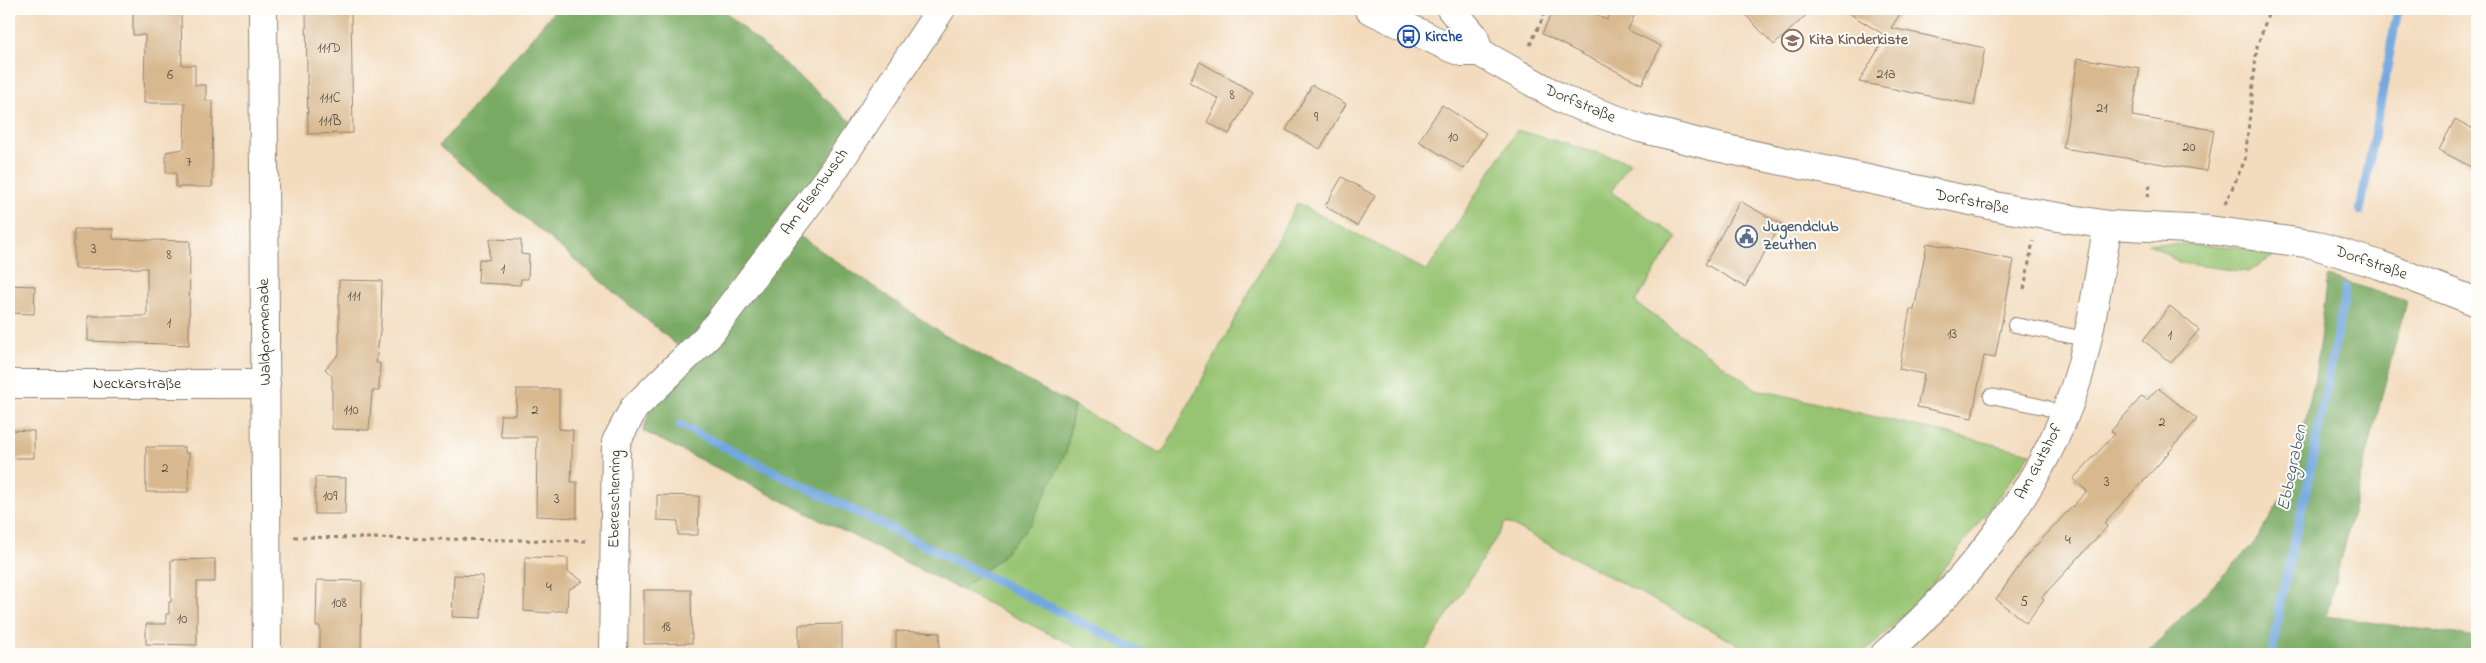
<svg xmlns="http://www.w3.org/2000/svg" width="2486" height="663" viewBox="0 0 2486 663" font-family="'Indie Flower',sans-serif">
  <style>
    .green { fill: #97c472; stroke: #61784e }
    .forest { fill: #79aa64; stroke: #526a48 }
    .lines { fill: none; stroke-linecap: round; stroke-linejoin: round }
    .stream { stroke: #72a7df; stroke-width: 9 }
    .building { fill: #d8b88e }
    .service-casing { stroke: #8f8374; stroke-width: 16 }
    .minor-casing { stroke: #8f8374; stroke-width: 30 }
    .secondary-casing { stroke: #8f8374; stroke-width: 30 }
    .path { stroke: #8f8374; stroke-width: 3; stroke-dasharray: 4 4; stroke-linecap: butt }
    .service { stroke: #fff; stroke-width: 14 }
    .minor { stroke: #fff; stroke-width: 28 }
    .secondary { stroke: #fff; stroke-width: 28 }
    .labels { text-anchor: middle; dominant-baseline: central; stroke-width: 4; stroke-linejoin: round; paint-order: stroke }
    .number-label { font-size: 14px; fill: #564e44 }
    .transit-label { font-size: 16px; font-weight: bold; fill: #164399; stroke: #fdfcf7; text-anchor: start }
    .education-label { font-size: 16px; font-weight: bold; fill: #785e54; stroke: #fdfcf7; text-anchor: start }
    .street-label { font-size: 16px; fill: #2b2b2b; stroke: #fdfcf7 }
    .service-label { font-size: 16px; font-weight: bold; fill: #4e5e75; stroke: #fdfcf7; text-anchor: start }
    .water-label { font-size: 18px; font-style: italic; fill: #475d73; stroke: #fdfcf7 }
  </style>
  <rect width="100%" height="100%" fill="#fdfcf7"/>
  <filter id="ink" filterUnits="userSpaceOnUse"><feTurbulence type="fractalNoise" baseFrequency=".02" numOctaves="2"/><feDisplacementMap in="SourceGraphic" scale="10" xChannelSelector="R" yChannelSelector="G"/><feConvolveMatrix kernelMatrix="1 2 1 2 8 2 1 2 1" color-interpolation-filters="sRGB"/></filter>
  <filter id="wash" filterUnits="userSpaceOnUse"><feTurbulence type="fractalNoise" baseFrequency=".0096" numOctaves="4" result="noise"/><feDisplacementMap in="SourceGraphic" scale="20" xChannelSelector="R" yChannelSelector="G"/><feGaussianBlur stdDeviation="1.12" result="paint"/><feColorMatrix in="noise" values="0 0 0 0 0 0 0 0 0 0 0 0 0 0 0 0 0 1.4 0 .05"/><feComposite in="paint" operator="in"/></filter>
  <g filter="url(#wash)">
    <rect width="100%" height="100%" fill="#f3dbbd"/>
    <g class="green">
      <path d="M1517,130l113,32 -19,30 66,45 -42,65 121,87 275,64 -97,129 -61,64 -15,8h-102l-250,-132 -83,132h-333l-129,-64 39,-32 66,-106 8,-46 88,48 135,-251 130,68z"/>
      <path d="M2148,243l89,4 40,7 -29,18 -68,-9z"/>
    </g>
    <g class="forest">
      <path d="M556,9h165l133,115 -72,100 162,111 130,71 -8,46 -34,70 -32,36 -39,32 -318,-159 17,-50 24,-30 -245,-205z"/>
      <path d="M2328,276l78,25 -80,315 151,21v17h-331l108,-110 38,-63 23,-103z"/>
    </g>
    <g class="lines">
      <g class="stream">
        <path d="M2360,211l38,-202"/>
        <path d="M680,425l465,229"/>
        <path d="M2272,654l10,-60 25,-107 39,-199"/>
      </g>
    </g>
    <g id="blocks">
      <g class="building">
        <path d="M133,9l48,1 1,55h13v20h11v16h7l-1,86h-36v-14h-10v-21l18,-3 1,-46h-41l1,-68h-12z"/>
        <path d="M1554,9h31l22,11 5,-11h11l12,5 -7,16 33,16 -19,38 -100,-50z"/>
        <path d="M1740,9h73l-39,36z"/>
        <path d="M1842,9h61l-12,19 94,20 -11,57 -115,-23 27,-46z"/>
        <path d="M351,12l2,121 -45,1 -2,-121z"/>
        <path d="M2078,58l62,10 -8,48 82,14 -7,41 -144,-23z"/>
        <path d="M1200,62l53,30 -24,42 -22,-12 12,-23 -30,-17z"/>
        <path d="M1312,85l34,19 -26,45 -34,-19z"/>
        <path d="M1442,105l44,28 -22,36 -45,-28z"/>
        <path d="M2455,119l22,12v39l-38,-20z"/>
        <path d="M1342,177l33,19 -18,30 -32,-20z"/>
        <path d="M1740,201l41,23 -36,63 -40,-23z"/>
        <path d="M74,229h39v10l77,2 -1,104 -101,-4v-25h59v-48l-73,1z"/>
        <path d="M490,239l31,1v14l8,1 -1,24h-7l-1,6 -42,-2 1,-24 10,1z"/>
        <path d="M1927,243l87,17 -19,98 -11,-2 -12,62 -55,-11 7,-33 -25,-5 11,-60 4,1z"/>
        <path d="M339,280l43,1 -1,42 -5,40h4l-1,28h-7l-3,39 -37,-1v-53l-7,-7 14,-15z"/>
        <path d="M9,285l26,1 -1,28 -25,-1z"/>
        <path d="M2170,306l29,24 -28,33 -28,-23z"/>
        <path d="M2158,388l39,31 -40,47 -53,57 3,4 -65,70 2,2 -18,24 -30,-24 32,-45 59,-63 -14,-12 42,-45 -4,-3 31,-35 5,4z"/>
        <path d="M517,389h42v40l14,1 -2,52h6v36l-41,-2 1,-79h-36l-1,-22h16z"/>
        <path d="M9,430l25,1v27h-25z"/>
        <path d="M146,447h39v6h4l-1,39h-42z"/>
        <path d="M315,477l31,1 -1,36h-30z"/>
        <path d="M657,495l42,1 -1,39h-20v-14l-21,-1z"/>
        <path d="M525,557l43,1v14l15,9 -15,9 -1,21h-15l-2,2 -26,-2z"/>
        <path d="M215,559v23h-18v63l-51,-1v-20h20v-10h3v-12h2v-42z"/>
        <path d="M454,575l29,1 -2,42 -29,-1z"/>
        <path d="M317,580l45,1 -1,73h-41v-28h-4z"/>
        <path d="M644,590h47l1,53 -48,1z"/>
        <path d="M842,624v30h-43v-29z"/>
        <path d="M896,631l44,2 -1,21h-43z"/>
      </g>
    </g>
  </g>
  <g filter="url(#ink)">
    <use href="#blocks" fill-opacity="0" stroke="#8f8374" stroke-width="1"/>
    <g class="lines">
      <defs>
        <g id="service">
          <path d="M2015,325l71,14"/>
          <path d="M1991,396l53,11 20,8"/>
        </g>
        <g id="minor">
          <path d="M263,9l4,645"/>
          <path d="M9,384h257"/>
          <path d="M613,654l3,-212 18,-34 74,-72 123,-162 110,-165"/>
          <path d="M1885,654c85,-74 166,-177 196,-287 12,-46 18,-95 27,-142"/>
        </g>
        <g id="secondary">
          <path d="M1369,9l82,39 11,4h17l87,49 74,27 72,18 297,63 99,16 101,5 103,14 68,21 97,37"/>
          <path d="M1451,9l23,27 5,16"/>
        </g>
      </defs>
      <use href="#service" class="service-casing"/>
      <use href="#minor" class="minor-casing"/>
      <use href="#secondary" class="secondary-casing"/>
      <g class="path">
        <path d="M1523,9l3,3"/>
        <path d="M1530,45l17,-36"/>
        <path d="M2148,197l2,-13"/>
        <path d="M2225,204l20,-44 12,-113 13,-38"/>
        <path d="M2024,289l9,-48"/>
        <path d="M294,537l294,4"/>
      </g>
      <use href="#service" class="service"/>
      <use href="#minor" class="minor"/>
      <use href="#secondary" class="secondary"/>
    </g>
  </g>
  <defs>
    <symbol id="bus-ring" viewBox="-11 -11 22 22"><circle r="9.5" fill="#fdfcf7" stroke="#1a4fb4" stroke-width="1.5"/><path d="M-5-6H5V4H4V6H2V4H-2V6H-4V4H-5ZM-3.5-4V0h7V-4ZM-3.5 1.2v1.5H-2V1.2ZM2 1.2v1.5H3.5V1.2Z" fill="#1a4fb4"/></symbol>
    <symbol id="school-ring" viewBox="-11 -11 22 22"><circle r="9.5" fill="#fdfcf7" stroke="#8d6e63" stroke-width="1.5"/><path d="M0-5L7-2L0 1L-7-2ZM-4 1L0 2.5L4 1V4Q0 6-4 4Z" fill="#8d6e63"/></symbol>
    <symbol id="civic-ring" viewBox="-11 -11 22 22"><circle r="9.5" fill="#fdfcf7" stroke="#5c6f8a" stroke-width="1.5"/><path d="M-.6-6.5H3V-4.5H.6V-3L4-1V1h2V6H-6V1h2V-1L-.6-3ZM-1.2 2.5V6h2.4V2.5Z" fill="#5c6f8a"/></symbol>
  </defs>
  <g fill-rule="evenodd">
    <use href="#bus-ring" x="1396" y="24" width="25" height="25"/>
    <use href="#school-ring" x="1780" y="28" width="25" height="25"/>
    <use href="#civic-ring" x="1734" y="224" width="25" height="25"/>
  </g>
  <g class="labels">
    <g class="number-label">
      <text x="329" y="48">111D</text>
      <text x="1886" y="74">21a</text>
      <text x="170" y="75">6</text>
      <text x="1232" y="95">8</text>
      <text x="330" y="98">111C</text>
      <text x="2102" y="108">21</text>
      <text x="1316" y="117">9</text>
      <text x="330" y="121">111B</text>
      <text x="1453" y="137">10</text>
      <text x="2189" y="147">20</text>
      <text x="189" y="162">7</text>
      <text x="94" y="249">3</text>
      <text x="169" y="255">8</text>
      <text x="503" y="269">1</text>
      <text x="354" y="296">111</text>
      <text x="169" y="323">1</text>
      <text x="1952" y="334">13</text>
      <text x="2170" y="335">1</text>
      <text x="351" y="410">110</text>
      <text x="535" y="410">2</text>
      <text x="2162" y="422">2</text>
      <text x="165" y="468">2</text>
      <text x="2107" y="482">3</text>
      <text x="330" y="496">109</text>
      <text x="557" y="499">3</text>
      <text x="2068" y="540">4</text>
      <text x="549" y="587">4</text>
      <text x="2024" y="602">5</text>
      <text x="339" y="603">108</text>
      <text x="182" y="619">10</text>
      <text x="666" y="627">18</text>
    </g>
    <g class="transit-label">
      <text x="1425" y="37">Kirche</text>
    </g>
    <g class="education-label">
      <text x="1809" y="40">Kita Kinderkiste</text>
    </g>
    <g class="street-label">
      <text transform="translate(1580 104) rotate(23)">Dorfstraße</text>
      <text transform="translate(815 192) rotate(-54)">Am Elsenbusch</text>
      <text transform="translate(1972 202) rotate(11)">Dorfstraße</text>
      <text transform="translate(2371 263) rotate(19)">Dorfstraße</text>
      <text transform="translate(265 332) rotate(-91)">Waldpromenade</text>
      <text x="137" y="384">Neckarstraße</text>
      <text transform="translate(2039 462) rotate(-62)">Am Gutshof</text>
      <text transform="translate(615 499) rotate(-89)">Ebereschenring</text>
    </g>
    <g class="service-label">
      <text x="1763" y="227">Jugendclub<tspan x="1763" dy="18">Zeuthen</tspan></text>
    </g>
    <g class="water-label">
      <text transform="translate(2293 468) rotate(-78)">Ebbegraben</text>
    </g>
  </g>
  <rect width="2486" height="663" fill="none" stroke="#fdfcf7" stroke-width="30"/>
</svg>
